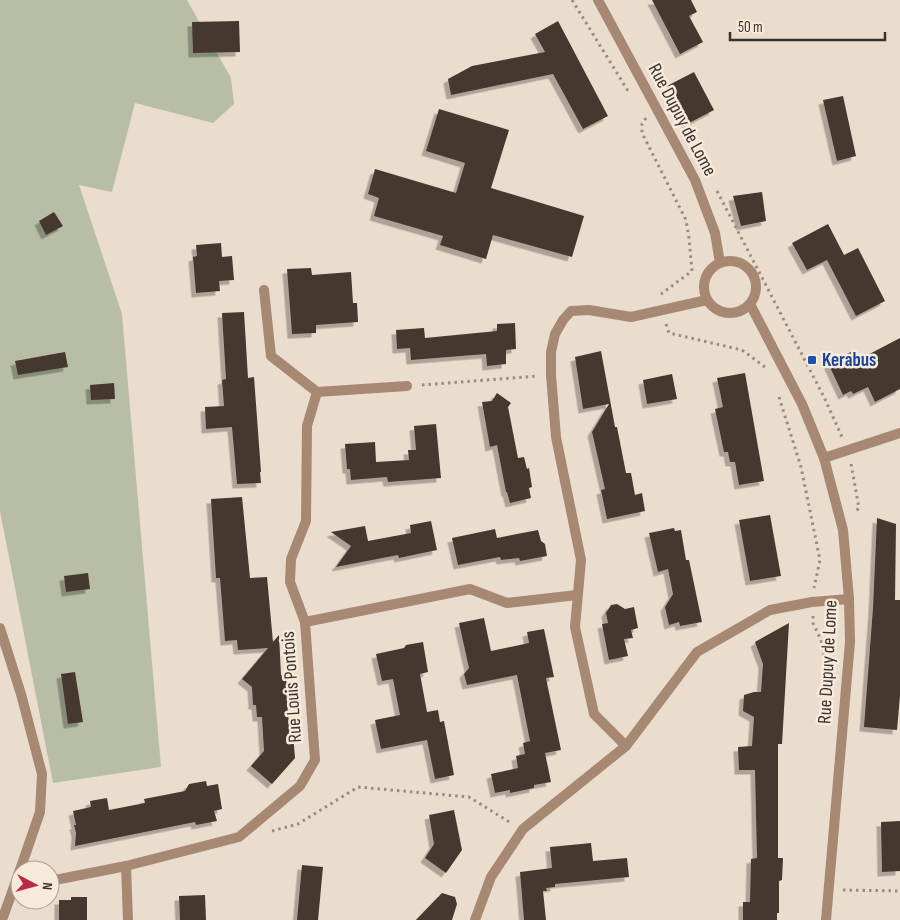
<svg xmlns="http://www.w3.org/2000/svg" width="900" height="920" viewBox="0 0 900 920" font-family="'Sofia Sans Condensed',sans-serif">
  <style>
    .green { fill: #b8bea5 }
    .building { fill: #45382e; filter: url(#shadow) }
    .lines { fill: none; stroke-linecap: round; stroke-linejoin: round }
    .path { stroke: #978d82; stroke-width: 3; stroke-dasharray: 2.5 4; stroke-linecap: butt }
    .minor { stroke: #a78873; stroke-width: 10 }
    .tertiary { stroke: #a78873; stroke-width: 10 }
    .transit-dot { fill: #1a4fb4; stroke: #f8eadb; stroke-width: 2 }
    .labels { text-anchor: middle; dominant-baseline: central; stroke-width: 5; stroke-linejoin: round; paint-order: stroke }
    .street-label { font-size: 19px; fill: #37322c; stroke: #f8eadb }
    .transit-label { font-size: 19px; font-weight: bold; fill: #164399; stroke: #f8eadb; text-anchor: start }
  </style>
  <defs>
    <filter id="shadow"><feDropShadow dx="-4.5" dy="4.5" stdDeviation="0" flood-color="#0004"/></filter>
  </defs>
  <rect width="100%" height="100%" fill="#ebddce"/>
  <path class="green" d="M0,0h187l44,78 3,26 -21,19 -78,-20 -23,89 -33,-7 43,129 39,453 -108,16 -53,-272z"/>
  <g class="building">
    <path d="M652,0h39l6,12 -8,4 14,26 -23,12z"/>
    <path d="M239,21l1,31 -47,1 -1,-31z"/>
    <path d="M558,21l50,95 -25,13 -30,-55 -102,21 -3,-16 24,-13 73,-14 -10,-18z"/>
    <path d="M694,72l20,38 -27,14 -20,-38z"/>
    <path d="M843,96l13,60 -19,5 -14,-61z"/>
    <path d="M439,109l70,21 -18,58 93,28 -12,41 -79,-22 -7,24 -46,-14 3,-9 -69,-20 5,-18 -11,-4 7,-25 81,24 9,-30 -39,-12z"/>
    <path d="M762,192l4,29 -25,5 -8,-30z"/>
    <path d="M54,212l9,14 -17,9 -7,-14z"/>
    <path d="M828,224l16,31 14,-7 27,53 -29,15 -29,-56 -20,10 -15,-27z"/>
    <path d="M221,243l1,14 10,-1 2,24 -15,1 1,10 -24,2 -3,-36 4,-1 -1,-11z"/>
    <path d="M311,268l1,7 39,-3 2,31h4l1,19 -42,3v8l-24,1 -5,-65z"/>
    <path d="M244,312l4,66 6,-1 7,95h-1l1,11 -24,1 -5,-57 -26,2 -1,-22 19,-1 -2,-26 4,-1 -4,-66z"/>
    <path d="M515,323l1,26 -10,1v14l-19,2 -1,-12 -75,6 -1,-12 -13,1 -1,-19 28,-2 1,10 72,-7v-7z"/>
    <path d="M900,338v51l-25,13 -7,-15 -15,7 -2,-3 -8,4 -15,-32 25,-12 5,9z"/>
    <path d="M601,351l14,76h2l9,46h5l4,22 7,-2 3,18 -38,8 -6,-29 4,-1 -13,-57 17,-28 -26,5 -8,-52z"/>
    <path d="M65,352l3,15 -50,8 -3,-14z"/>
    <path d="M745,373l19,108 -25,4 -4,-23h-5l-2,-10h-4l-9,-43 8,-2 -6,-29z"/>
    <path d="M672,374l5,25 -30,5 -4,-24z"/>
    <path d="M114,383l1,16 -24,1 -1,-15z"/>
    <path d="M497,393l14,10 -3,4 10,51 6,-1 3,12 2,-1 3,19 -3,1 2,10 -21,5 -3,-11h-1l-9,-47 -7,2 -8,-45 10,-1z"/>
    <path d="M436,424l5,54 -53,4 -1,-5 -36,3 -1,-11h-3l-2,-25 30,-2 1,20 33,-2 -1,-10h8l-2,-24z"/>
    <path d="M242,497l8,81 17,-1 6,65 6,-7 2,40h5l2,40 3,20 2,-1 2,24 -23,26 -21,-18 13,-15 -2,-34h-5l-1,-12h-3l-1,-18 -10,-8 26,-31 -30,2 -1,-10 -12,1 -5,-63h-4l-5,-79z"/>
    <path d="M770,515l11,61 -31,5 -11,-61z"/>
    <path d="M877,518l19,6 -1,76h5v96l-3,34 -33,-3 9,-119z"/>
    <path d="M431,521l6,29 -38,8 -1,-3 -62,12 15,-21 -20,-14 34,-6 3,15 43,-8 -1,-8z"/>
    <path d="M674,528l1,3 6,-1 5,30h3l13,62 -22,4 -1,-4 -10,3 -4,-18 8,-13 -5,-25 -10,3 -9,-39z"/>
    <path d="M495,529l2,9 41,-8 3,11 4,3 2,12 -27,5 -1,-3 -18,2 -1,-3 -42,8 -6,-27z"/>
    <path d="M88,573l2,16 -24,3 -2,-16z"/>
    <path d="M617,604l8,5 9,-2 4,21 -7,2 2,8 -9,1 4,17 -19,4 -7,-36 6,-1 -2,-10 5,-8z"/>
    <path d="M484,618l7,33 38,-8 -2,-11 17,-3 10,48 -8,1 15,72 -16,3 6,29 -17,3v3l-24,5v-3l-15,3 -4,-19 27,-6 -2,-12 9,-2 -2,-11 7,-2 -13,-66 -50,10 -3,-11 5,-6 -10,-45z"/>
    <path d="M789,623l-7,121h-4v114h5l-1,22 -3,1v32h-2v7h-34v-18h7l1,-43 6,-1 -2,-88h-16l-1,-23 14,-1 2,-29 -11,-6 1,-16 10,-3h7l2,-28 -8,-22z"/>
    <path d="M423,642l5,30 -8,2 7,38 11,-2 2,12 4,-1 10,54 -19,4 -8,-39 -46,9 -6,-29 25,-5 -7,-36 -11,2 -6,-27 28,-6 2,-3z"/>
    <path d="M75,672l8,50 -15,2 -7,-50z"/>
    <path d="M206,781l1,5 11,-2 4,25 -8,2 3,10 -21,4 -1,-3 -120,24 1,-13 -2,-8h2l-3,-14 18,-4 -1,-6 17,-3 2,12 36,-7 -1,-4 41,-8 4,-7z"/>
    <path d="M454,810l8,40 -16,23 -21,-15 9,-14 -5,-29z"/>
    <path d="M900,821v50l-18,1 -1,-50z"/>
    <path d="M591,843l2,18 34,-3 2,19 -74,7v3l-9,1 1,3h-4l3,29h-22l-4,-48 32,-4 -2,-21z"/>
    <path d="M302,865l21,2 -5,53h-21z"/>
    <path d="M442,893l13,4 2,7 -5,16h-36z"/>
    <path d="M205,895l1,25h-26l-1,-24z"/>
    <path d="M71,897h16v23h-28v-20h12z"/>
  </g>
  <g class="lines">
    <g class="path">
      <path d="M572,0l56,91"/>
      <path d="M646,118l-4,6v9l44,87 3,18 3,33 -31,23"/>
      <path d="M717,191l107,206 18,40"/>
      <path d="M666,324l3,9 73,17 23,17"/>
      <path d="M422,385l115,-9"/>
      <path d="M779,397l22,70 19,93 -6,28"/>
      <path d="M851,464l8,44 -5,5"/>
      <path d="M813,616v7l8,17 9,47"/>
      <path d="M272,831l26,-7 60,-37 111,10 42,26"/>
      <path d="M843,890l57,1"/>
    </g>
    <g class="minor">
      <path d="M317,392l90,-6"/>
      <path d="M824,458l76,-25"/>
      <path d="M305,622l165,-33 37,14 70,-8"/>
      <path d="M0,628l21,66 21,80 -2,38 -20,58"/>
      <path d="M626,746l-32,-32 -19,-87 6,-67 -25,-123 -5,-62v-23l4,-18 8,-14 8,-9 18,-1 42,7 76,-17"/>
      <path d="M50,881l76,-15"/>
      <path d="M2,920l18,-50"/>
      <path d="M128,920l-2,-54 113,-29 61,-51 15,-26 -10,-138 -15,-40 1,-23 15,-38 1,-95 10,-34 -46,-36 -7,-66"/>
      <path d="M475,920l16,-43 32,-48 103,-83 71,-94 73,-42 42,-8 37,-3"/>
    </g>
    <g class="tertiary">
      <path d="M598,0l97,180 20,53 5,30"/>
      <circle cx="730" cy="287" r="26"/>
      <path d="M750,304l52,100 22,54 19,72 6,69 1,43 -24,278"/>
    </g>
  </g>
  <rect class="transit-dot" x="807" y="355" width="10" height="10" rx="2.5"/>
  <g class="labels">
    <g class="street-label">
      <text transform="translate(682 120) rotate(62)">Rue Dupuy de Lome</text>
      <text transform="translate(828 662) rotate(-87)">Rue Dupuy de Lome</text>
      <text transform="translate(292 687) rotate(-94)">Rue Louis Pontois</text>
    </g>
    <g class="transit-label">
      <text x="822" y="360">Kerabus</text>
    </g>
  </g>
  <g transform="translate(35 885) rotate(96)"><circle r="24" fill="#f8eadb" stroke="#aba095"/>
  <path d="M0-4L9 19L0 12L-9 19Z" fill="#bb2a44"/>
  <text y="-8" font-size="14" font-weight="bold" text-anchor="middle" fill="#37322c">N</text>
  </g>
  <path d="M730 32v8h155v-8" fill="none" stroke="#37322c" stroke-width="2.5"/>
  <text x="738" y="32" font-size="15" fill="#37322c" stroke="#f8eadb" stroke-width="4" paint-order="stroke">50 m</text>
</svg>
